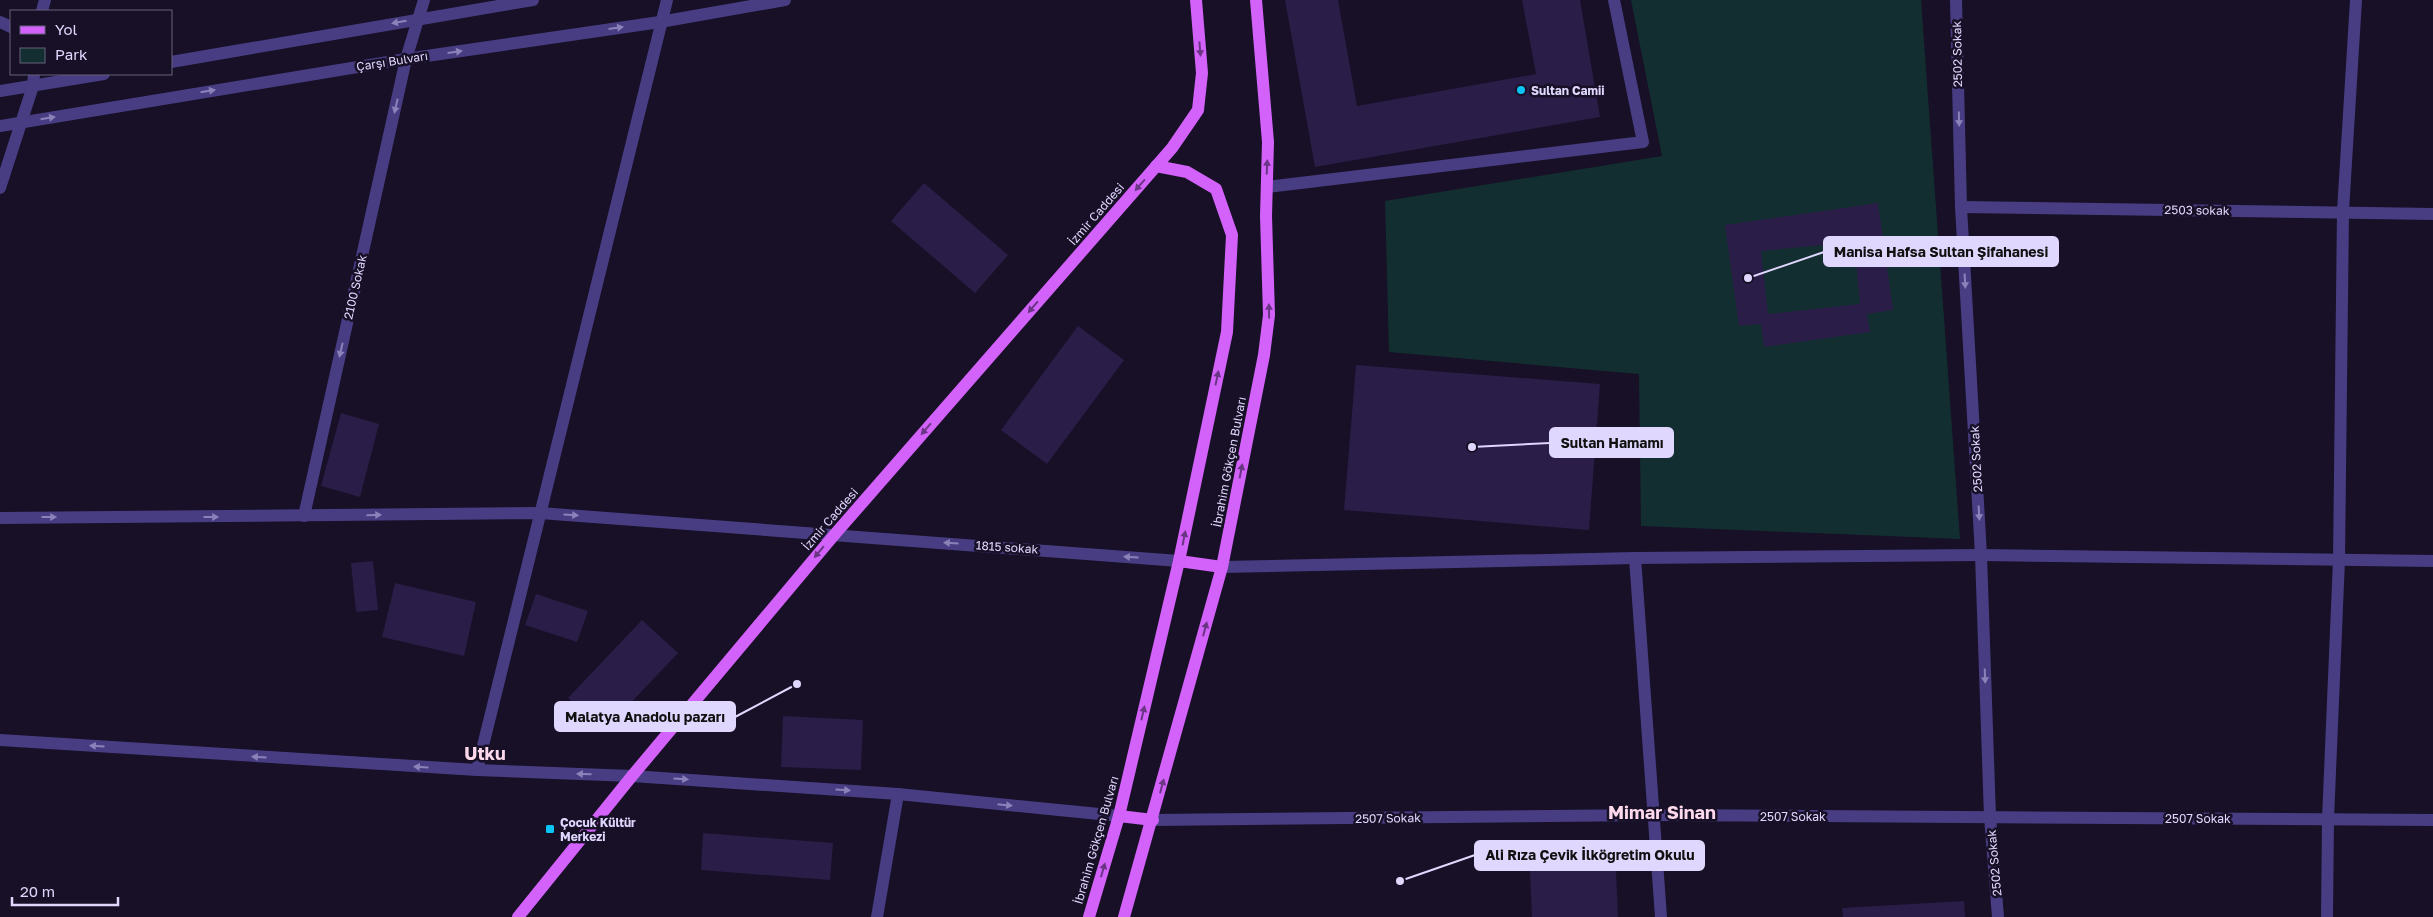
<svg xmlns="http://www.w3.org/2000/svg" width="2433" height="917" viewBox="0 0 2433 917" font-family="'Golos Text',sans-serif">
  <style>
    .green { fill: #132e30 }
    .building { fill: #2a1d47; fill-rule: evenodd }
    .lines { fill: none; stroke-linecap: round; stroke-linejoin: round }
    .minor { stroke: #483d83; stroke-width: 12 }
    .major { stroke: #d262f9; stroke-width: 12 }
    .oneway { fill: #8c82ba }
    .oneway2 { fill: #6b3585 }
    .poi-dot { fill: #0ac4f6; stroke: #171026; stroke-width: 2 }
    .labels { text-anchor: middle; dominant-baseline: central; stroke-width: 5; stroke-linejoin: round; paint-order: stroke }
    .street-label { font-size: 12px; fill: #e0d7fe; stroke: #171026 }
    .poi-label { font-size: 12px; font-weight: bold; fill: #e0d7fe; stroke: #171026; text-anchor: start }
    .district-label { font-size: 18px; font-weight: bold; fill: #fed9ec; stroke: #171026 }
    .leader { fill: none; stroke: #e0d7fe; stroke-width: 2 }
    .callout-dot { fill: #e0d7fe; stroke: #171026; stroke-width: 2 }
    .callout { fill: #e0d7fe; stroke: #e0d7fe; stroke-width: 2 }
    .callout-label { font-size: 14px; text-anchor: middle; font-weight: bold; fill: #111 }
  </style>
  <rect width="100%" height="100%" fill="#171026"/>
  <path class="green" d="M1631,0h290l39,539 -319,-13 -2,-152 -250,-22 -4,-151 277,-45z"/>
  <g class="building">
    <path d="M1285,0h53l19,106 179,-32 -14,-74h58l20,117 -285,50z"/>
    <path d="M924,183l84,72 -33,38 -84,-72z"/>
    <path d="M1878,203l15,107 -26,4 3,18 -106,15 -3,-23 -22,2 -14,-101zM1854,242l6,62 -92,10 -7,-63z"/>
    <path d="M1078,326l46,34 -77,104 -46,-34z"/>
    <path d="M1356,365l244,19 -11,146 -245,-20z"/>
    <path d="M341,413l38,11 -19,73 -39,-11z"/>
    <path d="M373,561l5,49 -22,2 -5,-49z"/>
    <path d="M395,583l81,19 -12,54 -82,-19z"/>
    <path d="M536,594l52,17 -11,31 -52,-17z"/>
    <path d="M642,620l36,33 -74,78 -36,-33z"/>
    <path d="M783,716l80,4 -2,50 -80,-3z"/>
    <path d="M703,833l130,10 -3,37 -129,-10z"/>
    <path d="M1615,847l3,70h-86l-3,-67z"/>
    <path d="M1964,901l1,16h-122l-1,-9z"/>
  </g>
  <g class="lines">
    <g class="minor">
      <path d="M1956,0l5,207 20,348 9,262 8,100"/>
      <path d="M42,11l3,-11"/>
      <path d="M0,22l11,5"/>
      <path d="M171,62l362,-62"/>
      <path d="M0,91l104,-17"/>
      <path d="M0,126l406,-67 254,-37 125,-22"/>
      <path d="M1267,187l376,-45 -29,-142"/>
      <path d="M0,188l33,-102 1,-12"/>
      <path d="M1961,207l472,7"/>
      <path d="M304,516l102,-457 18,-59"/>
      <path d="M0,518l540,-5 639,48"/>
      <path d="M1635,558l26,359"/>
      <path d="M1222,567l413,-9 346,-3 452,6"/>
      <path d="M0,740l477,30 155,6 266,18 221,22"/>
      <path d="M477,770l190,-770"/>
      <path d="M1153,820l500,-5 780,5"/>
      <path d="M877,917l21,-123"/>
      <path d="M2327,917l1,-98 11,-259 4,-349 13,-211"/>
    </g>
    <g class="major">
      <path d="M1179,561l43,6"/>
      <path d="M1119,816l34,4"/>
      <path d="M518,917l114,-141 203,-242 337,-386 26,-38 4,-37 -6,-73"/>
      <path d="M1089,917l30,-101 60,-255 48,-229 5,-97 -16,-46 -29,-17 -31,-6"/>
      <path d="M1124,917l98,-350 42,-212 5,-40 -3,-99 2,-74 -12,-142"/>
    </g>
  </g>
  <defs><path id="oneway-solid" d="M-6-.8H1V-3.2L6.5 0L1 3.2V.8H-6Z" transform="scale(1.25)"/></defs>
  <g class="oneway">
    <use href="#oneway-solid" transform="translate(399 22) rotate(170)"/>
    <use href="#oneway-solid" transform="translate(616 28) rotate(-8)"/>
    <use href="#oneway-solid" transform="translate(455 52) rotate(-8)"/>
    <use href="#oneway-solid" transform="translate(208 91) rotate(-9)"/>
    <use href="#oneway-solid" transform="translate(396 106) rotate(103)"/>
    <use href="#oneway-solid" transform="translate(48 118) rotate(-9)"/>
    <use href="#oneway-solid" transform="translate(1959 119) rotate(89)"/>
    <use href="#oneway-solid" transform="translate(1965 281) rotate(87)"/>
    <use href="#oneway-solid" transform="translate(341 350) rotate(103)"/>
    <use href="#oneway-solid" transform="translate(1979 513) rotate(87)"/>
    <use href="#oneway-solid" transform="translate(374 515) rotate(-1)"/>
    <use href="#oneway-solid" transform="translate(571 515) rotate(4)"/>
    <use href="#oneway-solid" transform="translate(49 517)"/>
    <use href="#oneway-solid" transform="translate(211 517)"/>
    <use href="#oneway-solid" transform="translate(951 543) rotate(-176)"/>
    <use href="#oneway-solid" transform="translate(1131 557) rotate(-176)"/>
    <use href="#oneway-solid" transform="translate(1985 676) rotate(88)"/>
    <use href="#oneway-solid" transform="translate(97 746) rotate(-176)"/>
    <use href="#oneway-solid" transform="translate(259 757) rotate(-176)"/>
    <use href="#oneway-solid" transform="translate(421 767) rotate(-176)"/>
    <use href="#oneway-solid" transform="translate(584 774) rotate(-178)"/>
    <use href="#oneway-solid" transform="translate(681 779) rotate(4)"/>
    <use href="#oneway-solid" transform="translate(843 790) rotate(4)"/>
    <use href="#oneway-solid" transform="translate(1005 805) rotate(6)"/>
  </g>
  <g class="oneway2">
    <use href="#oneway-solid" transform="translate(1200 49) rotate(85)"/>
    <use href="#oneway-solid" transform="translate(1267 167) rotate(-88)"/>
    <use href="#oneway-solid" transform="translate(1140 185) rotate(131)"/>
    <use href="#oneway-solid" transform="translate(1033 307) rotate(131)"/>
    <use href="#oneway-solid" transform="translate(1269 311) rotate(-91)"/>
    <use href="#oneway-solid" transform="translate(1217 378) rotate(-78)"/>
    <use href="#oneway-solid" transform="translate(926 429) rotate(131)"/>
    <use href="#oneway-solid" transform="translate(1241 471) rotate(-79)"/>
    <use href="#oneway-solid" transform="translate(1184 538) rotate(-79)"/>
    <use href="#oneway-solid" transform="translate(819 552) rotate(130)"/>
    <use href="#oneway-solid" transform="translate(1205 629) rotate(-75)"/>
    <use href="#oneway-solid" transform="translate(1143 713) rotate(-77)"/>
    <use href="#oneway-solid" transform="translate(1162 786) rotate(-75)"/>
    <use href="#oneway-solid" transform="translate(1103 870) rotate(-74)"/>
  </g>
  <g class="poi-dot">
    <circle cx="1521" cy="90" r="5"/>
    <rect x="545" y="824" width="10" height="10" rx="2.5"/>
  </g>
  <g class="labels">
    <g class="street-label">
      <text transform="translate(1957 54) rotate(-91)">2502 Sokak</text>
      <text transform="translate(392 61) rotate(-9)">Çarşı Bulvarı</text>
      <text transform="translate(2197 210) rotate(1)">2503 sokak</text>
      <text transform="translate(1096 214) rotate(-49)">İzmir Caddesi</text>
      <text transform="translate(355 287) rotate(-77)">2100 Sokak</text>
      <text transform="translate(1976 459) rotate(-93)">2502 Sokak</text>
      <text transform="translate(1229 462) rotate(-79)">İbrahim Gökçen Bulvarı</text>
      <text transform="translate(830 519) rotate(-49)">İzmir Caddesi</text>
      <text transform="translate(1007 547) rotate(4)">1815 sokak</text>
      <text x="1793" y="816">2507 Sokak</text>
      <text transform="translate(1388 818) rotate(-1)">2507 Sokak</text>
      <text x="2198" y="818">2507 Sokak</text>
      <text transform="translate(1096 840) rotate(-74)">İbrahim Gökçen Bulvarı</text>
      <text transform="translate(1994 863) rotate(-95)">2502 Sokak</text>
    </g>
    <g class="poi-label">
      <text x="1531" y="90">Sultan Camii</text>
      <text x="560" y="822">Çocuk Kültür<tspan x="560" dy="14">Merkezi</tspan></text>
    </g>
    <g class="district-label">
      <text x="485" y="753">Utku</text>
      <text x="1662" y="812">Mimar Sinan</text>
    </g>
  </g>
  <path class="leader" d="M1748 278L1824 252M1472 447L1550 443M797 684L735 717M1400 881L1475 855"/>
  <g class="callout-dot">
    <circle cx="1748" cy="278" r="5"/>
    <circle cx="1472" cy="447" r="5"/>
    <circle cx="797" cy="684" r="5"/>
    <circle cx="1400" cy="881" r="5"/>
  </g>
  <g class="callout">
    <rect x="1824" y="237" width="234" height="29" rx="5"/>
    <rect x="1550" y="428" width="123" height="29" rx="5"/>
    <rect x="555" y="702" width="180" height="29" rx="5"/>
    <rect x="1475" y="841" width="229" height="29" rx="5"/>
  </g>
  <g class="callout-label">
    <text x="1941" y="257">Manisa Hafsa Sultan Şifahanesi</text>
    <text x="1612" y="448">Sultan Hamamı</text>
    <text x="645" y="722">Malatya Anadolu pazarı</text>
    <text x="1590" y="860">Ali Rıza Çevik İlköğretim Okulu</text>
  </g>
  <rect x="10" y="10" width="162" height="65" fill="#171026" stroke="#67607c"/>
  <rect x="20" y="26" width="25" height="8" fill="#d262f9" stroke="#67607c"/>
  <text x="55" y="35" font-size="15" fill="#e0d7fe">Yol</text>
  <rect x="20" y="48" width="25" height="15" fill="#132e30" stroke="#67607c"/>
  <text x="55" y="60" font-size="15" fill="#e0d7fe">Park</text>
  <path d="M12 897v8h106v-8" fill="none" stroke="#e0d7fe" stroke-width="2.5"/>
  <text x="20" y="897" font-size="15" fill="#e0d7fe" stroke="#171026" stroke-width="4" paint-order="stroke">20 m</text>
</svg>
